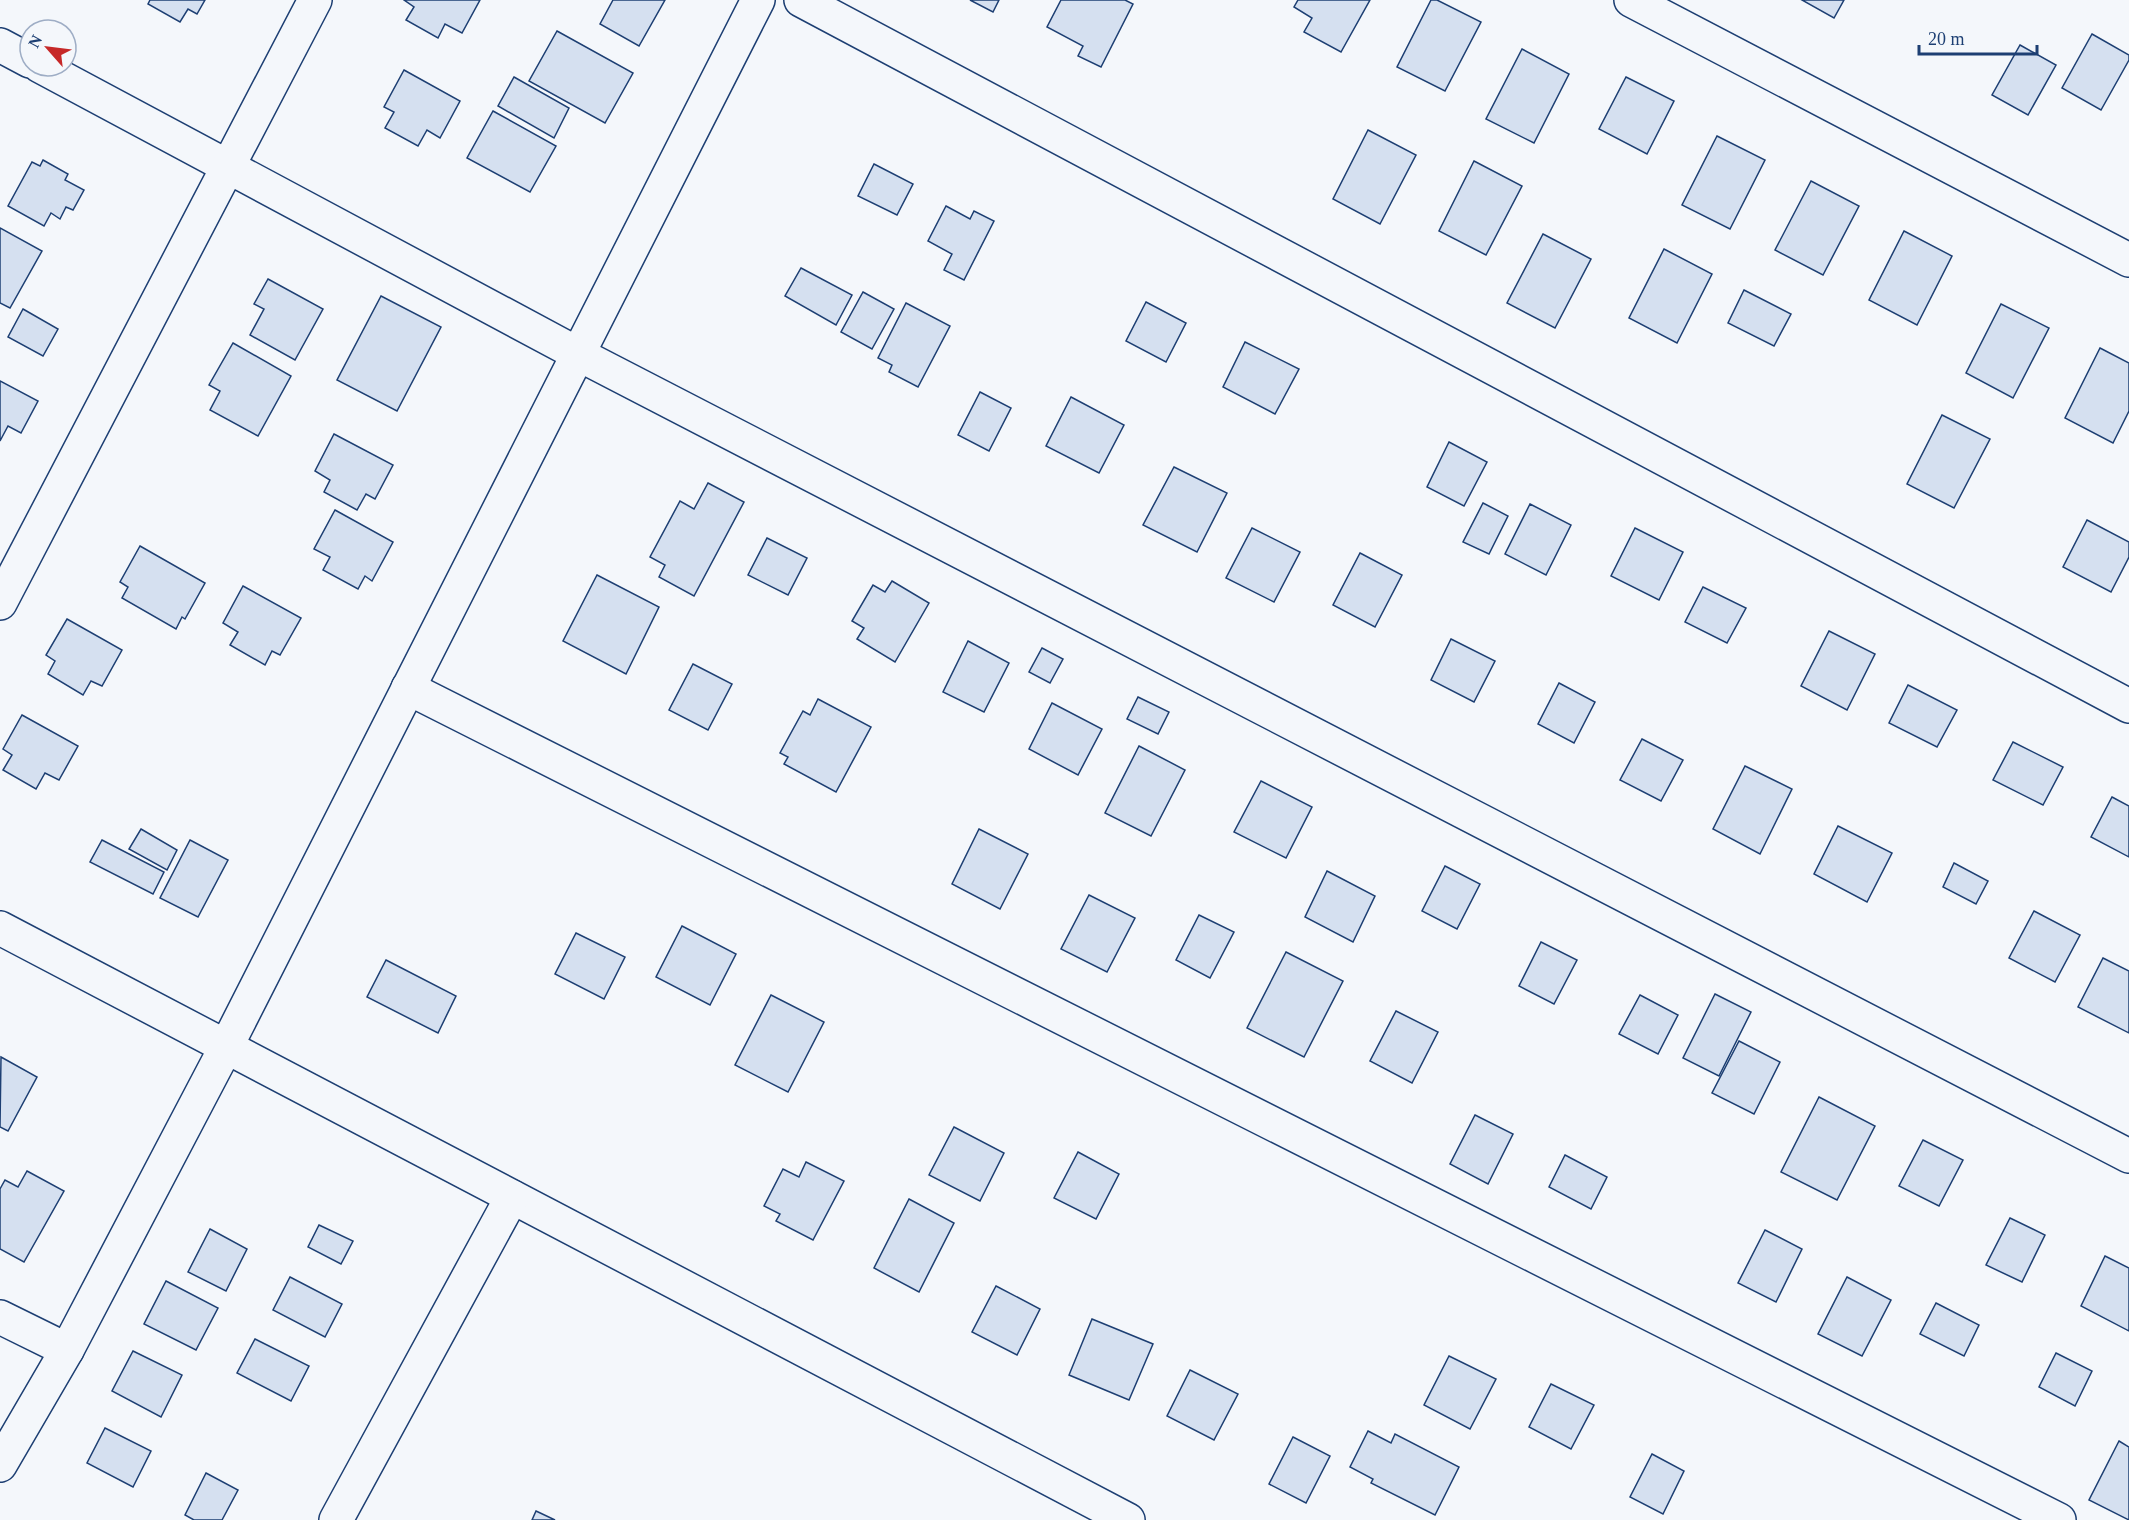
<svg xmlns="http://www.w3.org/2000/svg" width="2129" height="1520" viewBox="0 0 2129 1520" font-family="Georgia,serif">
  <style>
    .building { fill: #d5e0f0; stroke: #1d3f73; stroke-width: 1.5 }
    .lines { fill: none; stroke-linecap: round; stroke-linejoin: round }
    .minor-casing { stroke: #1d3f73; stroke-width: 36 }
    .minor { stroke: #f4f7fb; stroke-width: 33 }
  </style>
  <rect width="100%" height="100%" fill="#f4f7fb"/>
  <g class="building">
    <path d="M150,0h55l-8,14 -9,-5 -8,13 -32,-18z"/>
    <path d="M404,0h76l-18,33 -17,-9 -7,14 -32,-18 8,-13z"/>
    <path d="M613,0h52l-26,46 -39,-22z"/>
    <path d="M970,0h29l-6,12z"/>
    <path d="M1061,0h64l8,4 -32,63 -23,-11 5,-10 -36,-19z"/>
    <path d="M1298,0h72l-29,52 -37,-20 8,-14 -18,-11z"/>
    <path d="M1431,0h6l44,22 -36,69 -48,-24z"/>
    <path d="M1802,0h42l-10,18z"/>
    <path d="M557,31l76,42 -28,50 -76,-42z"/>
    <path d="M2092,34l37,21v5l-28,50 -39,-22z"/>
    <path d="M2020,45l36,20 -28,50 -36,-20z"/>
    <path d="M1522,49l47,25 -35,69 -48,-24z"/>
    <path d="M404,70l56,31 -20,37 -13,-8 -9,16 -33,-18 9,-16 -10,-5z"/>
    <path d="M514,77l55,31 -15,30 -56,-32z"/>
    <path d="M1626,77l48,24 -27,53 -48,-25z"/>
    <path d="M493,111l63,35 -26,46 -63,-34z"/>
    <path d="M1368,130l48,25 -36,69 -47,-25z"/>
    <path d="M1717,136l48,24 -35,69 -48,-24z"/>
    <path d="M43,160l25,14 -3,6 19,10 -11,20 -7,-3 -6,12 -9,-6 -7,13 -36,-20 24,-44 8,4z"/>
    <path d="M1474,161l48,25 -36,69 -47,-24z"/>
    <path d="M874,164l39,20 -16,31 -39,-19z"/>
    <path d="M1811,181l48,25 -36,69 -48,-25z"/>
    <path d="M946,206l24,13 4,-8 20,10 -30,59 -20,-10 8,-16 -24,-13z"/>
    <path d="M0,228l42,23 -32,57 -10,-5z"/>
    <path d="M1904,231l48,25 -35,69 -48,-25z"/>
    <path d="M1543,234l48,25 -36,69 -48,-25z"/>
    <path d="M1664,249l48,25 -35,69 -48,-25z"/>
    <path d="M801,268l51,27 -16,30 -51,-29z"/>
    <path d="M268,279l55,30 -28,51 -45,-25 14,-26 -10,-5z"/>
    <path d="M1744,290l47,24 -17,32 -46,-23z"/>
    <path d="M863,292l31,17 -22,40 -31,-17z"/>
    <path d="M381,296l60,31 -44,84 -60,-31z"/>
    <path d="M1146,302l40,21 -20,39 -40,-21z"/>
    <path d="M906,303l44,23 -32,61 -29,-15 3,-7 -14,-7z"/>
    <path d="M2001,304l48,24 -36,70 -47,-25z"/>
    <path d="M23,309l35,20 -15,27 -35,-19z"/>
    <path d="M1245,342l54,27 -24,45 -52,-27z"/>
    <path d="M233,343l58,33 -33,60 -48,-26 10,-19 -11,-6z"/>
    <path d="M2100,348l29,15v48l-16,32 -48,-25z"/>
    <path d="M0,381l38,20 -17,32 -13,-7 -8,15z"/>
    <path d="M980,392l31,16 -22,43 -31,-16z"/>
    <path d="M1071,397l53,28 -25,48 -53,-27z"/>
    <path d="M1942,415l48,24 -36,69 -47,-24z"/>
    <path d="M334,434l59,31 -18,34 -9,-5 -9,16 -33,-18 6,-12 -15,-9z"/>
    <path d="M1449,442l38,20 -23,44 -37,-19z"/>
    <path d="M1174,467l53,26 -30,59 -54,-27z"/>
    <path d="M708,483l36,19 -50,94 -35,-19 6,-12 -15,-8 30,-56 14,8z"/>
    <path d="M1483,503l25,13 -19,38 -26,-12z"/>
    <path d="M1530,504l41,21 -25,50 -41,-21z"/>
    <path d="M335,510l58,32 -21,39 -7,-5 -7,13 -35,-19 7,-13 -16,-8z"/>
    <path d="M2087,520l42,22v15l-18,35 -48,-25z"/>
    <path d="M1252,528l48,24 -26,50 -48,-24z"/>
    <path d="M1635,528l48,24 -24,48 -48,-24z"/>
    <path d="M767,538l40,20 -19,37 -40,-20z"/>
    <path d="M140,546l65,37 -20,36 -3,-2 -6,12 -54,-31 6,-11 -8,-5z"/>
    <path d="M1360,553l42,22 -27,52 -42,-22z"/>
    <path d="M597,575l62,32 -33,67 -63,-33z"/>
    <path d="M892,581l37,22 -34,59 -38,-23 7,-11 -12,-7 21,-36 12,7z"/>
    <path d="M243,586l58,32 -21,37 -8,-4 -7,14 -35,-20 8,-13 -15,-9z"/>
    <path d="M1703,587l43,21 -19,35 -42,-21z"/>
    <path d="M67,619l55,31 -20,36 -11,-5 -8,14 -35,-21 7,-13 -9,-6z"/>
    <path d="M1829,631l46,23 -28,56 -46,-24z"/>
    <path d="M1451,639l44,22 -21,41 -43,-22z"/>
    <path d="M968,641l41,22 -25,49 -41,-20z"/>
    <path d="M1042,648l21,11 -13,24 -21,-11z"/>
    <path d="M693,664l39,20 -24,46 -39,-20z"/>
    <path d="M1559,683l36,19 -21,41 -36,-19z"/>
    <path d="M1908,685l49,25 -20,37 -48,-24z"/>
    <path d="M1138,697l31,15 -11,22 -31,-15z"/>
    <path d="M818,699l53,28 -35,65 -52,-28 4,-7 -8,-4 23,-42 7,4z"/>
    <path d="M1052,703l50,26 -24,46 -49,-26z"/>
    <path d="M22,715l56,31 -19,34 -14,-7 -9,16 -33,-19 9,-15 -9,-6z"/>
    <path d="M1642,739l41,21 -22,41 -41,-21z"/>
    <path d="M2013,742l50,25 -20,38 -50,-25z"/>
    <path d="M1139,746l46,24 -34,66 -46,-23z"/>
    <path d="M1745,766l47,23 -32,65 -47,-25z"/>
    <path d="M1261,781l51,26 -26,51 -52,-26z"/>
    <path d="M2112,797l17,9v51l-38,-20z"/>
    <path d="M1838,826l54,27 -25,49 -53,-28z"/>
    <path d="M141,829l36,21 -10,20 -38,-21z"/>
    <path d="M979,829l49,25 -28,55 -48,-25z"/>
    <path d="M102,840l62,32 -11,22 -63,-32z"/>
    <path d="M190,840l38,20 -30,57 -38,-19z"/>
    <path d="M1954,863l34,18 -12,23 -33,-17z"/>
    <path d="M1445,866l35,18 -23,45 -35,-18z"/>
    <path d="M1327,871l48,25 -22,46 -48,-25z"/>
    <path d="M1089,895l46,23 -28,54 -46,-23z"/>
    <path d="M2034,911l46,24 -25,47 -46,-24z"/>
    <path d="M1199,915l35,17 -24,46 -34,-18z"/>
    <path d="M682,926l54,28 -26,51 -54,-28z"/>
    <path d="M576,933l49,24 -21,42 -49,-25z"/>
    <path d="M1541,942l36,18 -23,44 -35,-18z"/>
    <path d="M1286,952l57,29 -39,76 -57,-29z"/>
    <path d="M2103,958l26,13v62l-51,-26z"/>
    <path d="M386,960l70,36 -18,37 -71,-36z"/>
    <path d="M1715,994l36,18 -32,64 -36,-18z"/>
    <path d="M771,995l53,27 -36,70 -53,-27z"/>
    <path d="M1640,995l38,20 -20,39 -39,-20z"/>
    <path d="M1396,1011l42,21 -26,51 -42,-22z"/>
    <path d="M1739,1041l41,21 -26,52 -42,-21z"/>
    <path d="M1,1057l36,20 -29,54 -8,-4z"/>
    <path d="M1819,1097l56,29 -38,74 -56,-28z"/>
    <path d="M1475,1115l38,19 -25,50 -38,-20z"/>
    <path d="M954,1127l50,26 -24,48 -51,-26z"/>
    <path d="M1923,1140l40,20 -24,46 -40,-20z"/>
    <path d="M1078,1152l41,22 -23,45 -42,-21z"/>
    <path d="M1565,1155l42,22 -16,32 -42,-22z"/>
    <path d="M806,1162l38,19 -31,59 -37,-19 4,-7 -16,-8 19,-37 16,8z"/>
    <path d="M27,1171l37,20 -40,71 -24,-13v-60l5,-9 13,7z"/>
    <path d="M909,1199l45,24 -35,69 -45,-24z"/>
    <path d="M2010,1218l35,17 -23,47 -36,-17z"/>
    <path d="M319,1225l34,16 -12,23 -33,-17z"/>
    <path d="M210,1229l37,20 -21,42 -38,-19z"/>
    <path d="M1765,1230l37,19 -26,53 -38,-19z"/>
    <path d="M2105,1256l24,12v63l-48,-25z"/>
    <path d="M290,1277l52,27 -17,33 -52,-27z"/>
    <path d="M1847,1277l44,23 -29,56 -44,-22z"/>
    <path d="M166,1281l52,27 -22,42 -52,-26z"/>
    <path d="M996,1286l44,23 -23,46 -45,-23z"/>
    <path d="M1936,1303l43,22 -15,31 -44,-22z"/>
    <path d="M1092,1319l61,25 -24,56 -60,-25z"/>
    <path d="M255,1339l54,27 -18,35 -54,-28z"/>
    <path d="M133,1351l49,24 -21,42 -49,-26z"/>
    <path d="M2056,1353l36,18 -17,35 -36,-19z"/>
    <path d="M1449,1356l47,23 -26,50 -46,-24z"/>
    <path d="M1190,1370l48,24 -24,46 -47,-24z"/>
    <path d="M1551,1384l43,21 -23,44 -42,-22z"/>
    <path d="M105,1428l46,23 -18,36 -46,-24z"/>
    <path d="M1368,1431l23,12 4,-9 64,33 -24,48 -64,-32 2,-4 -23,-12z"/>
    <path d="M1293,1437l37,19 -24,47 -37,-19z"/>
    <path d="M2119,1441l10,6v73l-40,-20z"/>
    <path d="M1652,1454l32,17 -21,43 -33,-17z"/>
    <path d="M206,1473l32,17 -16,30h-28l-9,-5z"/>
    <path d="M536,1511l19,9h-23z"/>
  </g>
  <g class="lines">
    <defs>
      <g id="minor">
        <path d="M801,0l1328,706"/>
        <path d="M1631,0l498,260"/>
        <path d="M0,45l30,16"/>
        <path d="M40,66l538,288 1551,802"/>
        <path d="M0,603l315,-603"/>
        <path d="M408,688l1651,832"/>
        <path d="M0,928l1128,592"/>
        <path d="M0,1317l67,33"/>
        <path d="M0,1465l67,-115 159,-303 532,-1047"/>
        <path d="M336,1520l176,-323"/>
      </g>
    </defs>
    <use href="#minor" class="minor-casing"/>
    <use href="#minor" class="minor"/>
  </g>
  <g transform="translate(48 48) rotate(298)"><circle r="28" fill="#f4f7fb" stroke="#9eadc5" stroke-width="1.5"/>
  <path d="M0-4.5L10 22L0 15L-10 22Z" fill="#c62828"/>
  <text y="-9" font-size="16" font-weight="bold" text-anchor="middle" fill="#1d3f73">N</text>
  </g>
  <path d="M1919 45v9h118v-9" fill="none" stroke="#1d3f73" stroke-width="3"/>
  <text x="1928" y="45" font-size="18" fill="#1d3f73" stroke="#f4f7fb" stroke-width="4.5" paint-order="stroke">20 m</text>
</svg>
